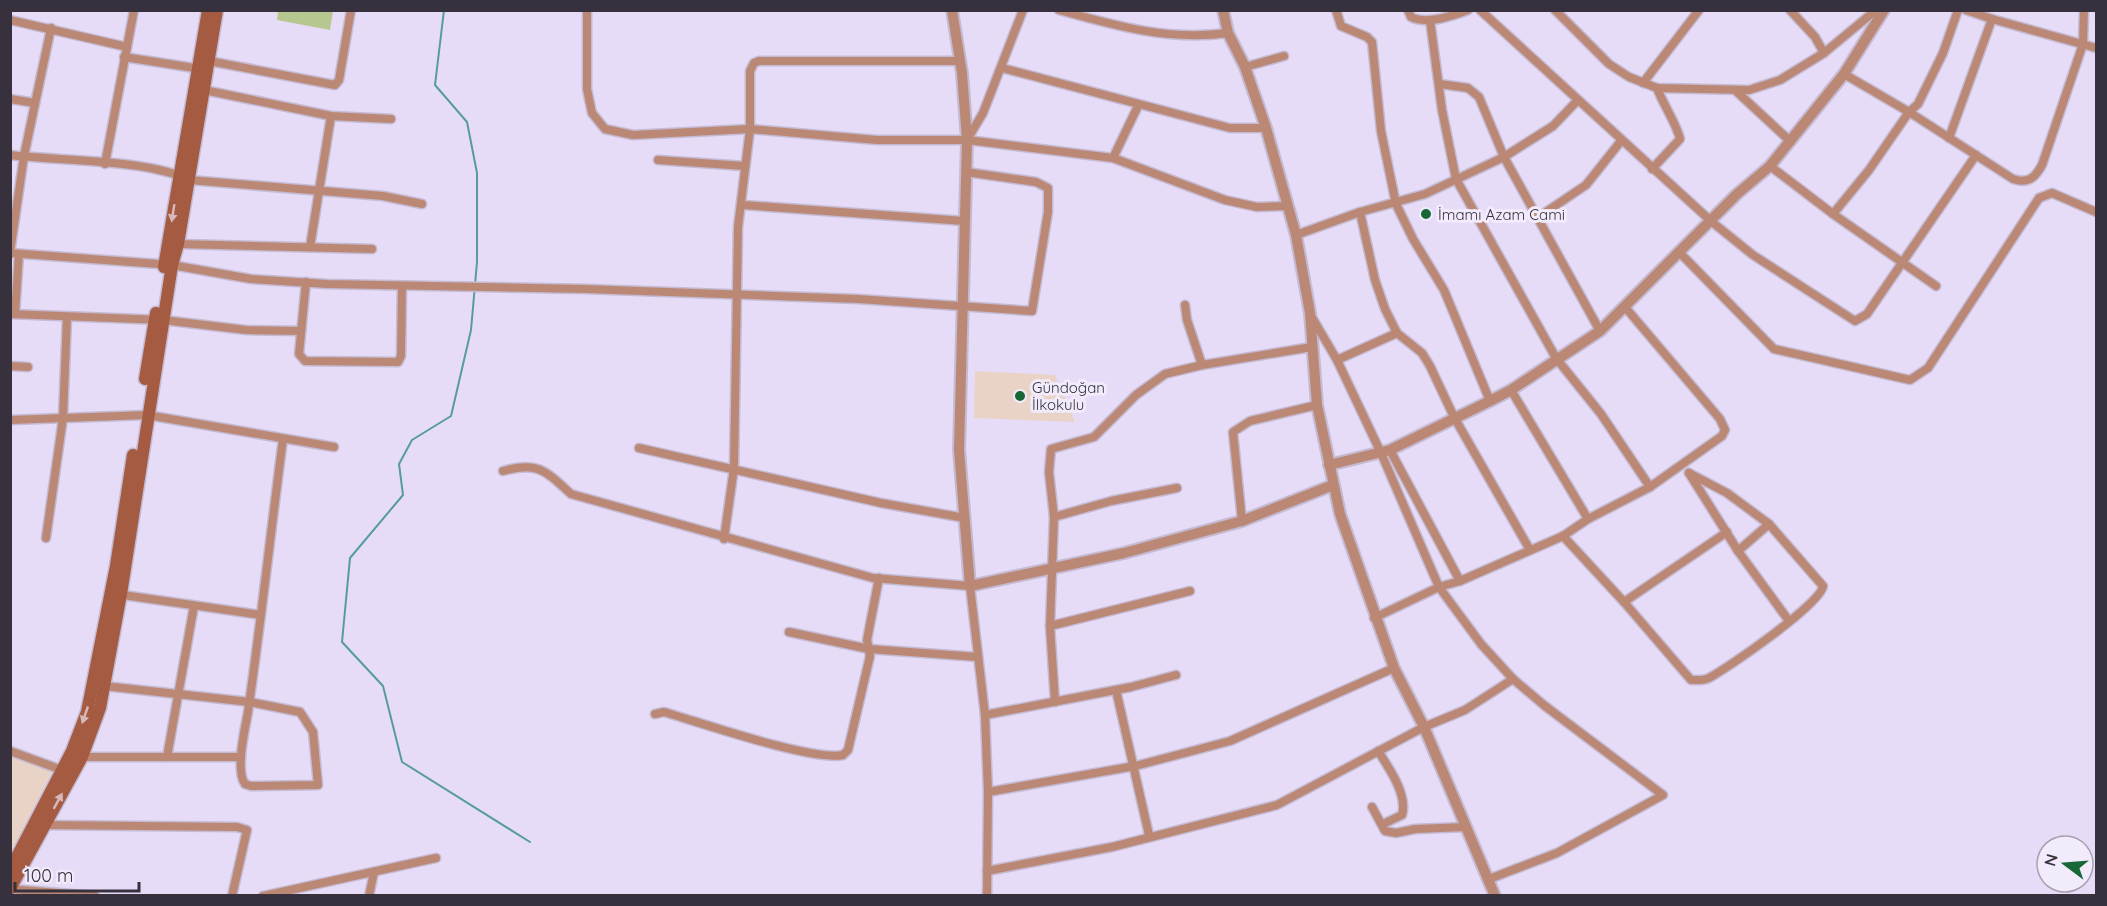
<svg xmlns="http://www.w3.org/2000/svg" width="2107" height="906" viewBox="0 0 2107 906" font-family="Quicksand,sans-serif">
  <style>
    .education { fill: #e9d3c7 }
    .green { fill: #b7c790 }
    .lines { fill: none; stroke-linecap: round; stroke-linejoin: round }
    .stream { stroke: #569ba3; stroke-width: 2 }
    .minor-casing { stroke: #c4bad2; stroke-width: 11 }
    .tertiary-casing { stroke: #c4bad2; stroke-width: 14 }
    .secondary-casing { stroke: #c4bad2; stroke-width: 15 }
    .minor { stroke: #bc8876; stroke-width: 8 }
    .tertiary { stroke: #bc8876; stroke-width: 10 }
    .secondary { stroke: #a55b41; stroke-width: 12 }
    .oneway { fill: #d7b9bb }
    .poi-dot { fill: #186736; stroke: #f2ebfc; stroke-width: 2 }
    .labels { text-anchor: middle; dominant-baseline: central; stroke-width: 6; stroke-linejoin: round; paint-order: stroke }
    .poi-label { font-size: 15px; fill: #36313c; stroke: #f2ebfc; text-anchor: start }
  </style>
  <rect width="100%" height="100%" fill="#e7dcf8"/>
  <g class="education">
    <path d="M975,371l80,4 20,47 -101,-4z"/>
    <path d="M11,756l41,16 -41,81z"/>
  </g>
  <path class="green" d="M278,11v-1l55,1 -3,19 -53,-10z"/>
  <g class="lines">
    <path class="stream" d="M444,10l-9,75 32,37 10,51v89l-6,68 -20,86 -39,24 -13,24 4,31 -53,63 -8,84 41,44 19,76 128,80"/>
    <defs>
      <g id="minor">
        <path d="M587,10v79l5,24 13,16 28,6 117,-6 127,11h90l146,18 112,42 32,7 30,-1"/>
        <path d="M1059,10c57,16 110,31 169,23"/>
        <path d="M1336,10l5,16 26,11 5,5 9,89 15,73 17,35 31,51 46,111"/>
        <path d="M1408,10l3,7c16,8 41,-1 57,-7"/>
        <path d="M1480,10l232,212 41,33 102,66 12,-7 109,-159"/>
        <path d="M1555,10l54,54 20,13 28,11 92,2 31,-10 44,-27 -9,-16 -25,-27"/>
        <path d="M1966,10l26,9"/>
        <path d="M10,20l117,27"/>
        <path d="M1430,20l12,90 14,69 100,179 45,56 49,73"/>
        <path d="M51,28l-27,128 -14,97 162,12 79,14 76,5 259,5 272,10 174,12 16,-99v-24l-12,-6 -70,-10"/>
        <path d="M1824,53l52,-43"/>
        <path d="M124,57l77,12"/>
        <path d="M209,61l126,24 4,-5 12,-70"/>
        <path d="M1245,67l39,-11"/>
        <path d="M1002,68l228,60h36"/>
        <path d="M1844,74l65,38 104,67c15,5 22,-1 29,-14l41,-121 1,-34"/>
        <path d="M1643,83l56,-73"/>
        <path d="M1440,84l28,4 11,9 25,60 96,174"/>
        <path d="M204,90l127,26 60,3"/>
        <path d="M1736,91l55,51"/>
        <path d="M10,99l25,4"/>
        <path d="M1949,138l43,-119 104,29"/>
        <path d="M967,140l16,-27 40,-103"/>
        <path d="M10,155c48,6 139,4 179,25l194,16 39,8"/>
        <path d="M1113,158l25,-52"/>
        <path d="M658,160l86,6"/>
        <path d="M105,164l29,-154"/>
        <path d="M1770,166l63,48 103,72"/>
        <path d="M1652,169l28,-30c-3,-14 -17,-35 -23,-51"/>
        <path d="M743,205l221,16"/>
        <path d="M1360,212l15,68 10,29 12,24 25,20 8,13 24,51 76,133"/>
        <path d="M1833,214l36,-44 40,-58 9,-8 25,-51 15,-43"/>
        <path d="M1537,218l49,-33 35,-44"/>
        <path d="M1296,235l64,-23 65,-18 79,-37 49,-31 24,-25"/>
        <path d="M178,244l194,5"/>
        <path d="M310,247l21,-131"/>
        <path d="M1680,253l94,96 136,31 18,-12 111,-170 13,-5 44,19"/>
        <path d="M306,282l-7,72 6,7 93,1 3,-6 1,-70"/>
        <path d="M1185,305l2,15 15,45"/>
        <path d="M10,314l153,6 83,10 55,1"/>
        <path d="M15,314l4,-60"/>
        <path d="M1310,314l27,46 44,93 58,134 42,57 32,35 32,27 118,89 -106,58 -68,26"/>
        <path d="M1337,360l60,-27"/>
        <path d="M10,366l18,1"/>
        <path d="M1511,390l77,129"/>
        <path d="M10,420l137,-5 187,32"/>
        <path d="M639,448l242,55 84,15"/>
        <path d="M1390,450l70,131"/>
        <path d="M503,471c35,-10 43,0 68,23l302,84 97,8 15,129 3,77 -1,104"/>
        <path d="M1689,473l49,78 51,70"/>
        <path d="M1054,517l57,-16 66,-13"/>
        <path d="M1242,521l-9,-89 17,-11 67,-16"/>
        <path d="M1563,536l61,66 67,78c6,0 12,1 18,-2 19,-10 113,-75 114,-92l-54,-62 -42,-31 -38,-20"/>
        <path d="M46,538l17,-120 4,-101"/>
        <path d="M724,539l10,-71 4,-241 12,-98v-58l4,-8 5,-2h201"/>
        <path d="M1738,551l31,-27"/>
        <path d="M116,594l145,21"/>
        <path d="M1624,602l103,-70"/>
        <path d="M1374,618l65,-31 21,-6 103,-45 25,-17 62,-32 72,-51 3,-6 -5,-11 -95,-112"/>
        <path d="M1050,626l140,-35"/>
        <path d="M789,632l80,17 109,8"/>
        <path d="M104,686l146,16 50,10 13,20 5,53 -67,1 -6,-2c-10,-14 0,-55 3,-72 13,-91 23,-182 35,-273"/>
        <path d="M1116,690l33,145"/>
        <path d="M1055,702l-5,-76 4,-109 -5,-45 2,-23 43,-12 42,-42 29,-21 37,-9 110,-18"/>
        <path d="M655,714l9,-2c35,10 150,50 179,43l5,-5 22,-94 -3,-16 12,-62"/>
        <path d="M985,715l146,-28 45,-12"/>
        <path d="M10,751l52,19"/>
        <path d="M1378,751c11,17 30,44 24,64l-19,9"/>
        <path d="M82,757h159"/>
        <path d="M167,757l27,-151"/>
        <path d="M988,792l147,-26 95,-25 164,-73"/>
        <path d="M1372,807l13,24 11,2 19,-4 51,-2"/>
        <path d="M45,825l192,2 10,3 -15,66"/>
        <path d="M987,871l125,-24 165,-42 147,-78 41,-17 48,-31"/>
        <path d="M10,889l85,7"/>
        <path d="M263,896l173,-38"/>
        <path d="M369,896l5,-24"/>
      </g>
      <g id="tertiary">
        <path d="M952,10l10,63 5,67 -8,310 11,136 154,-33 118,-32 91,-36"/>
        <path d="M1223,10l5,23 17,34 21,61 30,107 14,78 7,92 23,109 54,154 30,59 71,169"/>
        <path d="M1329,465l61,-15 100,-49 21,-11 89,-59 137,-137 33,-28 74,-92 40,-64"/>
      </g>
      <g id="secondary">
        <path d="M164,267l44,-257"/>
        <path d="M145,379l11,-66"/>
        <path d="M10,870l62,-119 15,-39 29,-146 17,-111"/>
        <path d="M10,889l72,-132 18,-49 21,-114 51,-329 6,-21 39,-234"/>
      </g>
    </defs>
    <use href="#minor" class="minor-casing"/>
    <use href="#tertiary" class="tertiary-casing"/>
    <use href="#secondary" class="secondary-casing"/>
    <use href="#minor" class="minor"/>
    <use href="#tertiary" class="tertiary"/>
    <use href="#secondary" class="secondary"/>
  </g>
  <defs><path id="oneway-solid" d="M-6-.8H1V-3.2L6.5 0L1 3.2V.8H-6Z" transform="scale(1.5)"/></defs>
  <g class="oneway">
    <use href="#oneway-solid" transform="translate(173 213) rotate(99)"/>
    <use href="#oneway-solid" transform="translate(85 715) rotate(109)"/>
    <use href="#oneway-solid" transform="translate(58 801) rotate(-61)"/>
  </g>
  <g class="poi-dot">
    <circle cx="1426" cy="214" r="6"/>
    <circle cx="1020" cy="396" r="6"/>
  </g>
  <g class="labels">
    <g class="poi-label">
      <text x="1438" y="214">İmamı Azam Cami</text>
      <text x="1032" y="387">Gündoğan<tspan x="1032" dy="17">İlkokulu</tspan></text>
    </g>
  </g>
  <rect width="2107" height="906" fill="none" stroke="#36313c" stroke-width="24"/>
  <g transform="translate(2065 864) rotate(286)"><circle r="28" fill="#f2ebfc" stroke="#a7a1af" stroke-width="1.5"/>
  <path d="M0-4.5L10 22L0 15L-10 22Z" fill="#186736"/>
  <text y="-9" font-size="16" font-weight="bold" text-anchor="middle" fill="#36313c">N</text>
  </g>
  <path d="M15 882v9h124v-9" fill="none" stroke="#36313c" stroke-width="3"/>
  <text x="24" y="882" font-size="18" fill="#36313c" stroke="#f2ebfc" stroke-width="4.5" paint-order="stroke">100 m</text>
</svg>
